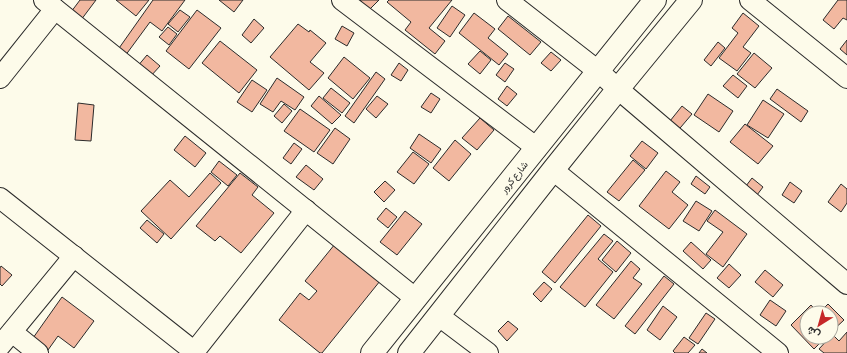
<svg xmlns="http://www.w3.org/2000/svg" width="847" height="353" viewBox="0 0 847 353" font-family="'Asap Condensed',Vazirmatn,sans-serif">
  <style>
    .building { fill: #f2b8a0; stroke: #2b2b2b }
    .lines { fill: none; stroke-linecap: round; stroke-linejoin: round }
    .street-casing { stroke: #2b2b2b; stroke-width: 22 }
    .secondary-casing { stroke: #2b2b2b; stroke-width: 24 }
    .street { stroke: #fdfbea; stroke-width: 20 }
    .secondary { stroke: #fdfbea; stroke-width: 22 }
    .labels { text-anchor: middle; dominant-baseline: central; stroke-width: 3; stroke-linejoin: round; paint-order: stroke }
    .street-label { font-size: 10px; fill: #2b2b2b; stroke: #fdfbea }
  </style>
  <rect width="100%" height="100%" fill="#fdfbea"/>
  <g class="building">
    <path d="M80,0h16l-15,20 -10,-8z"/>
    <path d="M116,0h33l-13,16z"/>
    <path d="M153,0h32l-23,31 -12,-9 -25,34 -8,-5z"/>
    <path d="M219,0h24l-9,12z"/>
    <path d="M360,0h19l-10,10z"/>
    <path d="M389,0h63l-23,28 16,13 -10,13 -30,-24 6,-8 -24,-20z"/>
    <path d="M838,0h9v20l-4,-2 -9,11 -11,-9z"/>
    <path d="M452,6l13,9 -15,22 -13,-9z"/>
    <path d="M180,10l10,7 -12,15 -10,-8z"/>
    <path d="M197,10l24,18 -32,41 -23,-18z"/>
    <path d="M474,13l21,16 -7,9 20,16 -9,11 -40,-32z"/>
    <path d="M743,13l16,13 -16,21 8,6 -14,18 -18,-13 19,-25 -6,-5z"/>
    <path d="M508,16l33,26 -11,13 -32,-26z"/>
    <path d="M254,19l10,9 -13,15 -9,-8z"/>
    <path d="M298,24l11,8 1,-2 16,13 -16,19 14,11 -15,17 -39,-33z"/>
    <path d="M342,26l12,7 -7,13 -12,-7z"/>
    <path d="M168,27l9,7 -8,11 -10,-8z"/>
    <path d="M847,40v15l-7,-6z"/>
    <path d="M220,41l37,29 -18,23 -37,-30z"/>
    <path d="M718,42l7,6 -14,18 -7,-6z"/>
    <path d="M480,51l11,9 -11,14 -12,-10z"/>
    <path d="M551,52l10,8 -10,11 -10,-8z"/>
    <path d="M754,53l18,15 -17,20 -18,-14z"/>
    <path d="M147,55l13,11 -10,11 -13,-10z"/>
    <path d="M344,57l26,21 -17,21 -25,-21z"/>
    <path d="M399,63l9,7 -7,11 -10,-6z"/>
    <path d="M505,63l9,6 -9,13 -9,-7z"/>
    <path d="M376,72l9,7 -31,44 -9,-7z"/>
    <path d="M733,75l14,11 -9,12 -15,-12z"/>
    <path d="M277,78l27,19 -9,13 -14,-9 -8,11 -13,-8z"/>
    <path d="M252,80l15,10 -15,22 -15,-10z"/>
    <path d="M507,86l10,8 -10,12 -9,-7z"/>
    <path d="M331,88l19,15 -8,10 -19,-15z"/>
    <path d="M777,89l31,22 -7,11 -31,-23z"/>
    <path d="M431,93l9,6 -9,14 -10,-6z"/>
    <path d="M708,94l25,17 -14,21 -25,-17z"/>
    <path d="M319,96l22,19 -9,9 -21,-18z"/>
    <path d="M377,96l11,8 -12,14 -10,-9z"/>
    <path d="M763,100l21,14 -16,24 -21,-13z"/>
    <path d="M78,103l16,2 -3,36 -16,-1z"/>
    <path d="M284,104l8,7 -10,12 -8,-7z"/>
    <path d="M682,106l10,8 -17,20 -9,-8z"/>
    <path d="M300,109l30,21 -16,22 -30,-21z"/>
    <path d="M480,118l14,12 -17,20 -15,-12z"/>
    <path d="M745,124l28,22 -15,18 -28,-22z"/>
    <path d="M335,128l15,11 -17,25 -16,-11z"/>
    <path d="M419,134l22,15 -10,14 -21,-15z"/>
    <path d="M185,136l21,17 -11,14 -21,-17z"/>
    <path d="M455,140l16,14 -22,27 -16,-13z"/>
    <path d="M642,141l16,12 -12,16 -16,-13z"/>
    <path d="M294,143l8,6 -11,15 -8,-6z"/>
    <path d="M413,152l16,12 -15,20 -17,-12z"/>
    <path d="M633,160l12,10 -26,31 -12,-9z"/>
    <path d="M219,161l18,14 -9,11 -17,-14z"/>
    <path d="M306,165l17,14 -9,11 -18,-13z"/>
    <path d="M666,171l14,11 -8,10 16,13 -19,24 -30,-23z"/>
    <path d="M210,173l11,10 -50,56 -30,-28 29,-31 19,17z"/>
    <path d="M240,173l18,14 -6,8 22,18 -33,40 -21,-17 -5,5 -19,-15z"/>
    <path d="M696,176l14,11 -5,7 -14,-10z"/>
    <path d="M752,178l11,9 -9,12 -11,-9z"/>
    <path d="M385,181l10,9 -11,12 -10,-10z"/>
    <path d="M790,182l12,9 -8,12 -12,-8z"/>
    <path d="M841,184l6,5v14l-6,9 -13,-10z"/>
    <path d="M696,201l16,10 -13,20 -16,-10z"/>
    <path d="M386,208l11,9 -9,11 -11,-9z"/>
    <path d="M715,210l32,24 -24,33 -17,-13 17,-22 -16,-11z"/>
    <path d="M405,211l17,13 -25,31 -17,-13z"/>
    <path d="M588,215l13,11 -46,57 -13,-11z"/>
    <path d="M147,220l17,14 -7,9 -17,-15z"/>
    <path d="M604,234l9,7 -15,18 15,13 -28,35 -25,-20z"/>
    <path d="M617,241l14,12 -15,19 -14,-12z"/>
    <path d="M691,242l20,18 -8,9 -20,-18z"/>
    <path d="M335,244l45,37 -58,72h-2l-41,-33 21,-27 9,7 8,-9 -12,-10z"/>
    <path d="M631,261l9,8 -7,9 9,6 -28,35 -18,-14z"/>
    <path d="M729,264l12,11 -12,13 -12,-10z"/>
    <path d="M1,266l11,9 -10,11 -2,-2v-16z"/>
    <path d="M765,270l18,15 -10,12 -18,-15z"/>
    <path d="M664,276l10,8 -39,50 -10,-8z"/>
    <path d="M544,282l8,7 -11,13 -8,-8z"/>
    <path d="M62,297l32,24 -20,27 -16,-12 -10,14 -15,-12z"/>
    <path d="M770,300l16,11 -10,15 -16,-11z"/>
    <path d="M828,304l16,16 -13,12v-19h-12z"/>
    <path d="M811,305l7,8h-11v24h19l-12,12 -23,-24z"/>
    <path d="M663,306l14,11 -17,23 -13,-10z"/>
    <path d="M706,313l9,6 -17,25 -9,-6z"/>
    <path d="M508,321l10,8 -11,12 -9,-10z"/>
    <path d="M847,332v21h-23l-5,-4 11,-12h1l1,-3 7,7z"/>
    <path d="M684,337l11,8 -7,8h-13l-2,-2z"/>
    <path d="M702,349l5,4h-8z"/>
  </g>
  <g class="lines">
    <defs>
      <g id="street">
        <path d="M44,0l371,298"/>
        <path d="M342,0l195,148"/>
        <path d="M507,0l91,71 20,18 229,195"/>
        <path d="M750,0l97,78"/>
        <path d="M0,78l55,-69"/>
        <path d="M553,170l225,183"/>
        <path d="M0,198l196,155"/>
        <path d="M439,316l49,37"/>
        <path d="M12,332l26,21"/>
        <path d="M0,346l74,-90"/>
        <path d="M194,352l112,-142"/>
      </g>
      <g id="secondary">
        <path d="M372,353l283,-353"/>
        <path d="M409,353l144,-183 65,-81 73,-89"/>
      </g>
    </defs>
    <use href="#street" class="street-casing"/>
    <use href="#secondary" class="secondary-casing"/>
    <use href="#street" class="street"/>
    <use href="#secondary" class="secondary"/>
  </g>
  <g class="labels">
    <g class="street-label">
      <text transform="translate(514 177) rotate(-51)">شارع كرور</text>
    </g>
  </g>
  <g transform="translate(819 325) rotate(217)"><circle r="19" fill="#fdfbea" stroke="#a9a89e"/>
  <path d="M0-3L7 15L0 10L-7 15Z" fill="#c62828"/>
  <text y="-6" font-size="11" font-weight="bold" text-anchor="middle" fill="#2b2b2b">ش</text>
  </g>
</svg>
